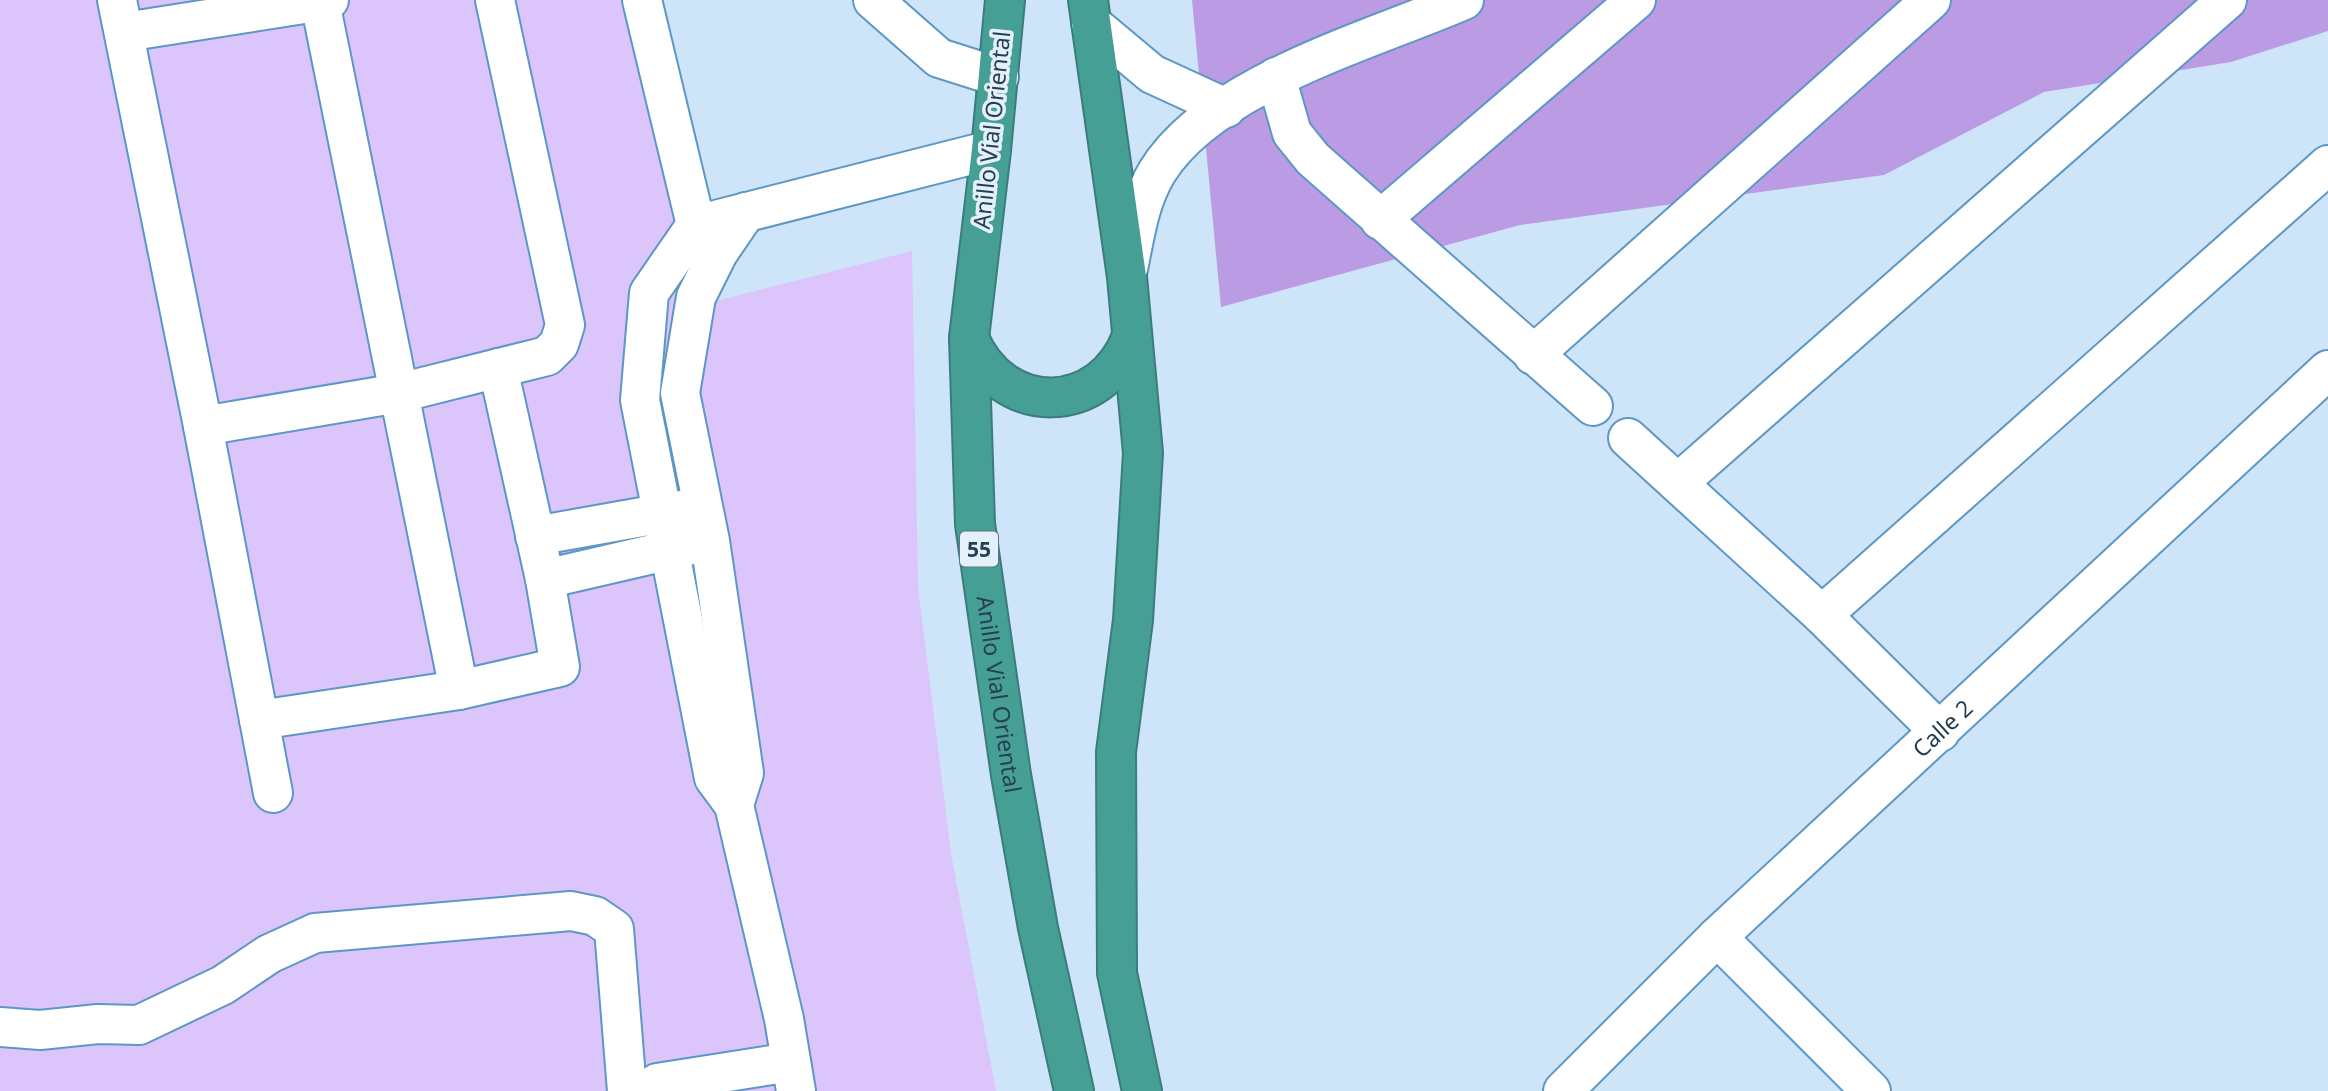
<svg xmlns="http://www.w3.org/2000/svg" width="2328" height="1091" viewBox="0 0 2328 1091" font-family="'Noto Sans',sans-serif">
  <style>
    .green { fill: #dbc5fa }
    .forest { fill: #bc9be5 }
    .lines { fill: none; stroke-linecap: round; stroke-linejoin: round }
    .minor-casing { stroke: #5c97c5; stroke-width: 42 }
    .highway-casing { stroke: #3b7d7d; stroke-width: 42 }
    .minor { stroke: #fff; stroke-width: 38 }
    .highway { stroke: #469f94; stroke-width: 38 }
    .labels { text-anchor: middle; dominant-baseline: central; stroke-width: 7; stroke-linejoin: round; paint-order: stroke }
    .shield { fill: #e4f0fa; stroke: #607485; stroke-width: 2 }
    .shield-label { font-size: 21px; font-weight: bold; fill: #273f53 }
    .street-label { font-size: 23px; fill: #273f53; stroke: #e4f0fa }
  </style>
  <rect width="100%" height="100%" fill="#cde4f9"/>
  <path class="green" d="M0,0h636l80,301 196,-50 6,336 33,267 45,237h-996z"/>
  <path class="forest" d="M1192,0h1136v31l-97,31 -187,30 -160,83 -364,50 -299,82z"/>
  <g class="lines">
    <defs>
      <g id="minor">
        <path d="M117,0l86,426 70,367"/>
        <path d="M642,0l54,225 16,20"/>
        <path d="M873,0l66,58 60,19"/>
        <path d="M320,2l139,688"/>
        <path d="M1091,23l61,51 74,34"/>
        <path d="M125,32l204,-32"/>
        <path d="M1276,77l16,56 21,26 280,247"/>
        <path d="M1380,220l256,-220"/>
        <path d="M1128,269c7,-34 11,-67 29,-97 54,-88 215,-132 307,-172"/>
        <path d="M1533,355l398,-355"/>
        <path d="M203,426l196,-33 148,-37 12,-12 6,-19 -70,-325"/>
        <path d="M1628,438l194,177 118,117"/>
        <path d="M1678,483l549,-483"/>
        <path d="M535,536l152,-27"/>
        <path d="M545,579l151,-35"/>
        <path d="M1822,615l506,-450"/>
        <path d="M259,720l200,-30 101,-23 -15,-88 -47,-211"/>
        <path d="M734,805l10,-32 -34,-232 -30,-148 16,-96 22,-44 28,-41"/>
        <path d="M1717,937l154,154"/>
        <path d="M0,1027l40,3 58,-6 41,1 84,-40 46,-31 46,-21 256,-22 24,5 19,13 13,162"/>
        <path d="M645,1091l12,-8 134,-21"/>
        <path d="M796,1091l-12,-72 -50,-214 -20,-27 -74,-378 9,-107 47,-68 295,-75"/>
        <path id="s1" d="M1563,1091l154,-154 611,-567"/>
      </g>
      <g id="highway">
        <path id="s2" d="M1005,0l-14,150 -22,188 6,186 36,251 27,153 36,163"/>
        <path d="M1088,0l39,277 16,176 -10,167 -17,132 1,221 25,118"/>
        <path d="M969,338c33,80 133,79 163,-2"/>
      </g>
    </defs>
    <use href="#minor" class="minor-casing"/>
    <use href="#highway" class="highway-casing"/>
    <use href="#minor" class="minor"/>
    <use href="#highway" class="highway"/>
  </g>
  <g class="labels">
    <rect class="shield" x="960" y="531.5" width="38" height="35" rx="5"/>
    <g class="shield-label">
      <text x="979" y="549">55</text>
    </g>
    <g class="street-label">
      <text transform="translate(991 130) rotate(-84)">Anillo Vial Oriental</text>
      <text stroke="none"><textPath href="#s2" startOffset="698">Anillo Vial Oriental</textPath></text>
      <text stroke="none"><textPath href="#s1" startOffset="525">Calle 2</textPath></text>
    </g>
  </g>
</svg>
